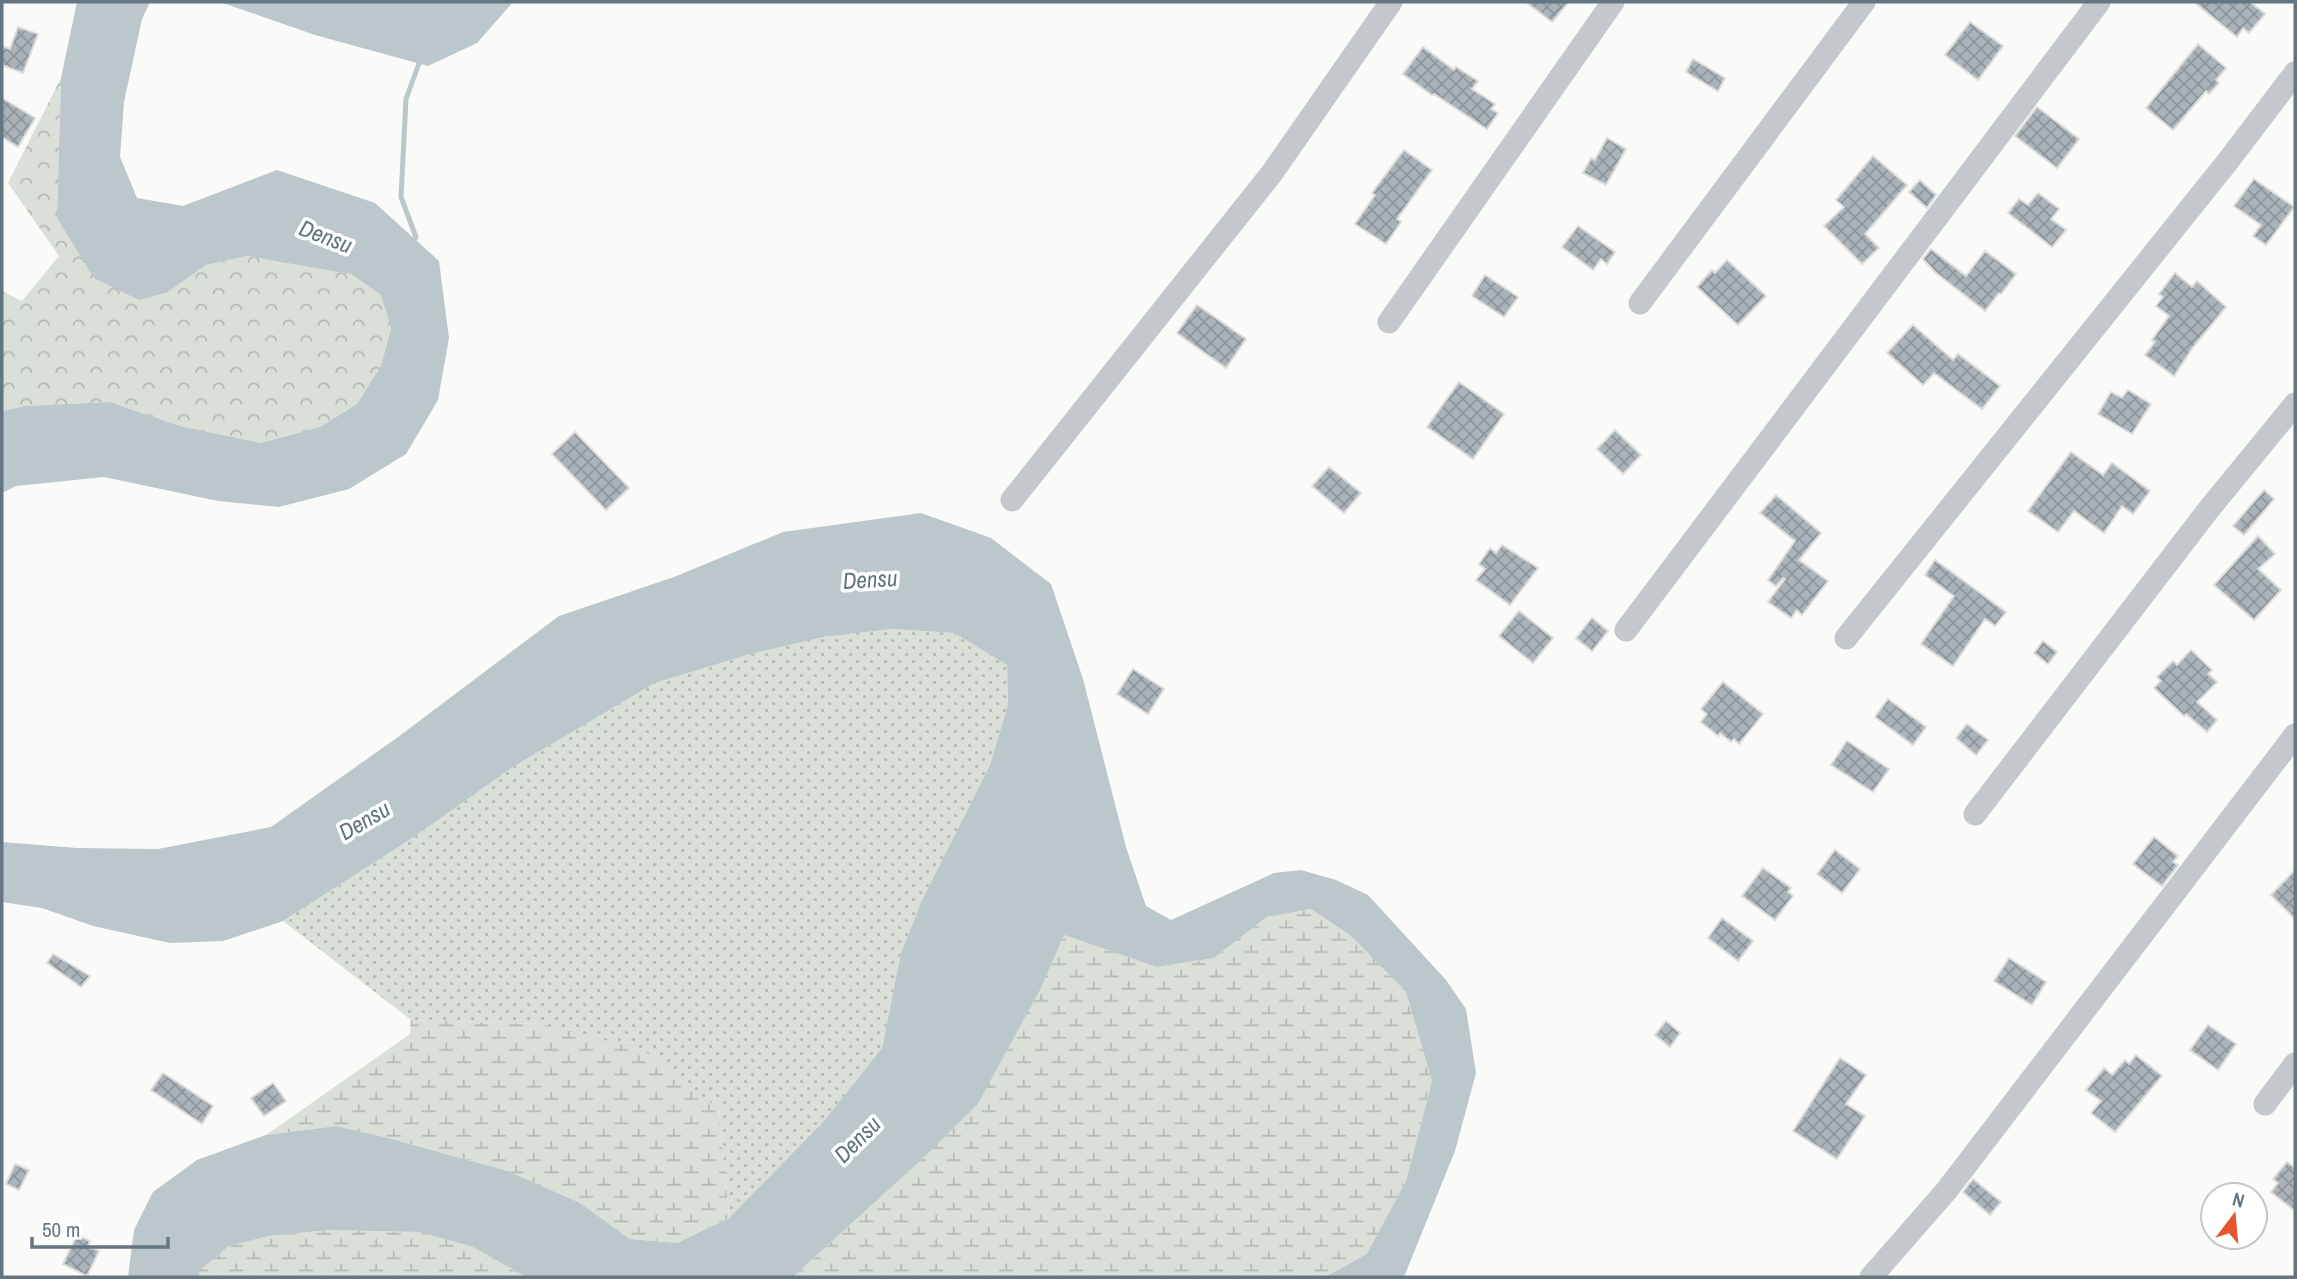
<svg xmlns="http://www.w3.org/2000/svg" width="2297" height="1279" viewBox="0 0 2297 1279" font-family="'Archivo Narrow',sans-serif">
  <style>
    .grass { fill: url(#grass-dots) }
    .forest { fill: url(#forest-crowns) }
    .wetland { fill: url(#wetland-marsh) }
    .water { fill: #bbc7cb }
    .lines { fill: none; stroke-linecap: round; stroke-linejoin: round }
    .stream { stroke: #bbc7cb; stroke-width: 5 }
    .building { fill: url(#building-cross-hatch); stroke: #dcdcda; stroke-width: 2 }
    .minor { stroke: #c3c8cc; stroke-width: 23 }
    .labels { text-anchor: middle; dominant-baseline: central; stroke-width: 7; stroke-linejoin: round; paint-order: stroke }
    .water-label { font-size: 23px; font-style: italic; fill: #60757c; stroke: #fff }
  </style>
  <defs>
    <pattern id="grass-dots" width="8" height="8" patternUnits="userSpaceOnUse" patternTransform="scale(1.75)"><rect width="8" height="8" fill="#dadfd7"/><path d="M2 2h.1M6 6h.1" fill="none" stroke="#b4b9b4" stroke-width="1.8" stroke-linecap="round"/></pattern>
    <pattern id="forest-crowns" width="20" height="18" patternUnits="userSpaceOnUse" patternTransform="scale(1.75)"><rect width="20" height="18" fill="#dadfd7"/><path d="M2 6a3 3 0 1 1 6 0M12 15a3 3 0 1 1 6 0" fill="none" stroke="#b4b9b4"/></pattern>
    <pattern id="wetland-marsh" width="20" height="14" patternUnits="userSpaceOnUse" patternTransform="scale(1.75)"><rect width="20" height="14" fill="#dadfd7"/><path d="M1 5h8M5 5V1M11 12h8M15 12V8" fill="none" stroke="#b4b9b4"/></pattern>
    <pattern id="building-cross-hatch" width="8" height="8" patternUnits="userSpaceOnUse" patternTransform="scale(1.75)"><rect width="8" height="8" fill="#aab3b9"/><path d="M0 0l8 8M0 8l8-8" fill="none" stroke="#8e969c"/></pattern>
  </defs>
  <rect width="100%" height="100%" fill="#fafaf8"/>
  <path class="grass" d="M892,629l62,4 53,32 1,40 -18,60 -68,135 -21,53 -19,95 -60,75 -93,95 -10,-109 -178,-85 -130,-4 -128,-99 131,-84 99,-70 142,-84 92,-28 76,-18z"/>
  <path class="forest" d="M61,78l-4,140 111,74 38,-27 40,-9 56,8 49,10 30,21 10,32 -10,39 -24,38 -37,23 -59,16 -81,-17 -70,-24 -85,4 -23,5v-120l20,10 37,-45 -51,-73z"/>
  <g class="wetland">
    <path d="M1311,909l40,27 55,56 26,89 -26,100 -39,74 -42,22h-532l127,-116 121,-173 23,-53 94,32 56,-9 53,-41z"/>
    <path d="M411,1020l130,4 102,26 76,59 10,109 -52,25 -47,-4 -50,-36 -72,-32 -122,-34 -50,-11 -70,9 144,-101z"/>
    <path d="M329,1230l90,2 54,15 53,30h-327l1,-7 29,-24 40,-10z"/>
  </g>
  <g class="water">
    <path d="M77,2h73l-8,17 -18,83 -4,55 17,41 46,8 94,-36 98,33 64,58 10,77 -11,62 -32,54 -57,35 -70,18 -61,-6 -114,-24 -88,9 -14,7v-82l23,-5 85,-4 70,24 81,17 59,-16 37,-23 24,-38 10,-38 -10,-33 -30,-21 -104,-18 -41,9 -38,27 -29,8 -45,-22 -37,-60 4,-140z"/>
    <path d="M220,2h293l-36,41 -49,23 -113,-31z"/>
    <path d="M921,513l70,25 60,46 32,95 43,168 20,59 25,14 103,-47 27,-3 35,10 32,15 78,85 20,29 10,64 -21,78 -51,126h-79l42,-23 39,-73 26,-100 -26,-89 -55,-56 -40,-27 -44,8 -53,41 -57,9 -93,-32 -23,53 -64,117 -57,56 -127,116h-267l-53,-30 -54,-15 -90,-2 -60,6 -40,10 -29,24 -1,7h-71l6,-47 19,-38 44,-32 69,-25 70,-9 49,11 123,34 72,32 50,36 47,4 52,-25 93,-95 60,-75 19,-95 21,-53 68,-135 18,-60 -1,-40 -53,-32 -62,-4 -69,8 -76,18 -92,28 -142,84 -99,70 -131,84 -60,20 -53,2 -77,-17 -51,-18 -40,-6v-60l75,6 81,1 113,-22 127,-90 161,-121 115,-39 109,-45z"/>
  </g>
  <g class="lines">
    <path class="stream" d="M411,245l5,-8 -15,-40 5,-98 15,-41"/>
  </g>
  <g class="building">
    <path d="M1526,2h43l-17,20z"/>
    <path d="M2194,2h56l15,12 -16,19 -6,-5 -6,9z"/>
    <path d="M1970,22l33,24 -25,34 -33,-25z"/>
    <path d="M18,27l20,7 -15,39 -21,-8v-19l8,3z"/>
    <path d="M2198,44l28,24 -10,12 3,3 -10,11 -3,-3 -33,39 -27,-22z"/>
    <path d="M1423,47l31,23 2,-3 22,14 -6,8 23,15 -4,5 7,4 -11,16 -53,-35 -2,1 -29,-21z"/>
    <path d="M1693,59l32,19 -7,13 -32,-19z"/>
    <path d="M2,98l33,20 -17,29 -16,-10z"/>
    <path d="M2037,107l42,32 -22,29 -42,-32z"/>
    <path d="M1607,138l19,11 -20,36 -23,-12 8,-15 4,2z"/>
    <path d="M1404,150l28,20 -35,49 4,3 -15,22 -31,-20 20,-29 -3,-2z"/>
    <path d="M1873,156l34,29 -42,49 14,14 -17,16 -38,-38 20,-19 -8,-7z"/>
    <path d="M2254,179l40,28 -28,38 -13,-9 8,-11 -27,-19z"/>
    <path d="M1920,180l16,15 -9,13 -18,-16z"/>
    <path d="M2038,193l21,16 -8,10 15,11 -14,17 -44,-34 11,-14 9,6z"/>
    <path d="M1578,226l37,26 -8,12 -6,-5 -8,11 -31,-23z"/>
    <path d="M1931,249l35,27 19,-25 31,23 -15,20 -2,-1 -14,18 -50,-39 -12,-13z"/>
    <path d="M1727,260l39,36 -28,29 -41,-38 15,-17 3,3z"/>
    <path d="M2175,273l17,14 5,-6 29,26 -33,40 -19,29 -29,-21 10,-13 -3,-2 17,-24 -13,-10 7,-9 -4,-3z"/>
    <path d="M1485,275l33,22 -14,20 -32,-21z"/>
    <path d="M1197,305l49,34 -20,29 -49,-35z"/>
    <path d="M1913,325l40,35 5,-6 42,32 -18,23 -48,-36 -11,12 -36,-32z"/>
    <path d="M1459,382l45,32 -31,45 -46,-32z"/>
    <path d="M2128,390l23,14 -19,30 -34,-20 13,-22 11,6z"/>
    <path d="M1615,430l26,25 -18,19 -26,-25z"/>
    <path d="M575,432l54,56 -23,22 -54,-56z"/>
    <path d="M2071,452l32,23 9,-12 38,28 -17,23 -11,-8 -18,27 -30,-22 -16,21 -30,-21z"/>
    <path d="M1329,467l32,26 -17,20 -32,-27z"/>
    <path d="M2264,490l10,9 -30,36 -11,-9z"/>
    <path d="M1776,495l45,38 -22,27 29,21 -26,34 -5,-5 -6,8 -23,-16 17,-23 -2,-1 -7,8 -8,-6 27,-39 -35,-28z"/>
    <path d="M2258,536l17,18 -17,15 23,21 -27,30 -40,-35z"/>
    <path d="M1502,545l36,23 -28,37 -34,-25 9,-11 -6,-5 11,-16 6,5z"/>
    <path d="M1935,560l71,52 -11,14 -10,-7 -32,47 -32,-22 33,-48 -29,-21z"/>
    <path d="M1519,611l34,27 -20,25 -34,-27z"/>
    <path d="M1592,618l16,13 -16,20 -16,-13z"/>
    <path d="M2043,641l14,11 -9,12 -14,-11z"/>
    <path d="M2191,650l21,20 -4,4 9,8 -20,20 20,18 -10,12 -21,-18 -2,2 -30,-28 7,-7 -4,-4 16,-16 4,4z"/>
    <path d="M1133,669l31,20 -16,25 -31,-20z"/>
    <path d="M1723,682l40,32 -24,30 -5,-5 -3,3 -11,-9 -2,3 -17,-14 6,-8 -6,-5z"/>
    <path d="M1888,699l38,28 -13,18 -38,-28z"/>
    <path d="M1967,724l21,16 -12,15 -20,-17z"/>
    <path d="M1847,741l42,28 -16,23 -42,-27z"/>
    <path d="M2154,837l24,19 -5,6 5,3 -16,21 -29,-22z"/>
    <path d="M1835,850l25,19 -18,24 -25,-19z"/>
    <path d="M1763,868l28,20 -3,4 5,4 -18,24 -33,-24z"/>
    <path d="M2295,870v49l-24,-24z"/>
    <path d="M1722,918l31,23 -15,20 -30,-23z"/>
    <path d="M53,954l37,22 -9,11 -34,-24z"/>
    <path d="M2009,958l37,24 -14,23 -38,-24z"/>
    <path d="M1666,1021l14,12 -10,14 -15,-12z"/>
    <path d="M2208,1025l28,19 -18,26 -28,-20z"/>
    <path d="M2136,1055l26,21 -47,56 -24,-19 10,-12 -15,-11 18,-22 8,7 13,-15 4,4z"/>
    <path d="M1840,1058l26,17 -20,29 19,12 -28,43 -44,-28z"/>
    <path d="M163,1073l50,33 -11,18 -51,-34z"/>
    <path d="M273,1083l13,18 -22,15 -13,-18z"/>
    <path d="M2287,1162l8,6v43l-24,-19 7,-9 -5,-4z"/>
    <path d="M15,1164l14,6 -10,20 -13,-6z"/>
    <path d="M1973,1179l28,23 -11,13 -27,-23z"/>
    <path d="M77,1235l13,6 -2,5 11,5 -12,25 -24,-12z"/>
  </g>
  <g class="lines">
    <g class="minor">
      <path d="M1640,303l224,-301"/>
      <path d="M1389,322l224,-320"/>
      <path d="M1012,500l260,-327 119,-171"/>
      <path d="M1626,630l473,-628"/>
      <path d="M1846,638l382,-477 67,-88"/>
      <path d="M1975,814l234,-305 86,-105"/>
      <path d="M2265,1104l30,-40"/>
      <path d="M1871,1277l76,-87 348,-455"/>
    </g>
  </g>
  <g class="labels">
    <g class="water-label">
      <text transform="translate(326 236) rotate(21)">Densu</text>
      <text transform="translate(870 579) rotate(-3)">Densu</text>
      <text transform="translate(364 820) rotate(-30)">Densu</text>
      <text transform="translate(857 1139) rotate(-45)">Densu</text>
    </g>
  </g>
  <rect width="2297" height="1279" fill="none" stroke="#657683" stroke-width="7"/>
  <g transform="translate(2234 1216) rotate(16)"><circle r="33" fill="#ffffff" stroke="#c1c8cd" stroke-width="2"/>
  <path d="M0-5L12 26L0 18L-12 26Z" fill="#e4572e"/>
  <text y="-10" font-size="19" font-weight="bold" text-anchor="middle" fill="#657683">N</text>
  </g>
  <path d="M32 1237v10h136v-10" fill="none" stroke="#657683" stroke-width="3.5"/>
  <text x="42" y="1237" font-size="21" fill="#657683" stroke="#ffffff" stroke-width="5" paint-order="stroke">50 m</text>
</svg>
